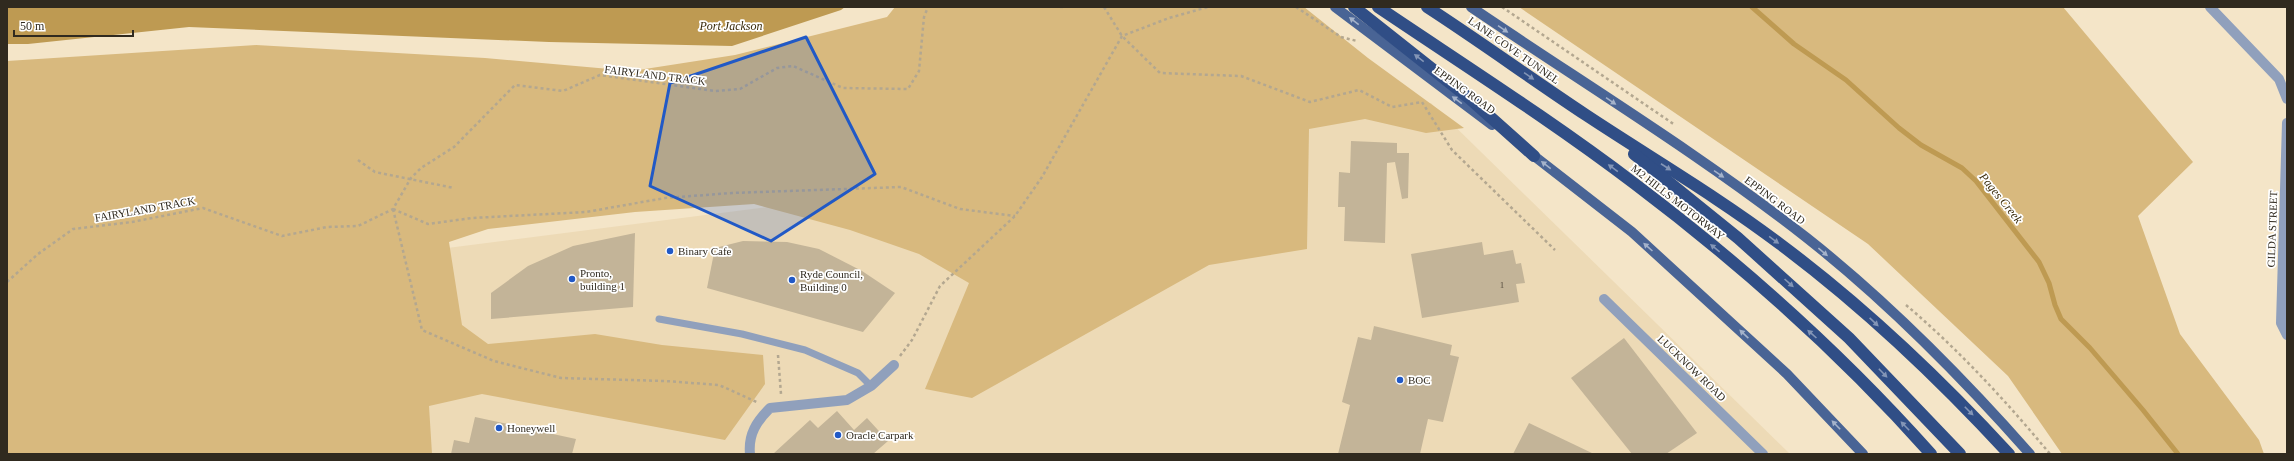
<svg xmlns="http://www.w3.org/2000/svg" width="2294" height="461" viewBox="0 0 2294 461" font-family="'Times New Roman',serif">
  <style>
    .built { fill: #eddab6 }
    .green { fill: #d8b97e }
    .water { fill: #be9a52 }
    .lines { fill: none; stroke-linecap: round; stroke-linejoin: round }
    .stream { stroke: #be9a52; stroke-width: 5 }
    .building { fill: #c3b498 }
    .path { stroke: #b3a790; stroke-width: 2.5; stroke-dasharray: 3 3; stroke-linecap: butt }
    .service { stroke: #90a0bc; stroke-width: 7 }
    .minor { stroke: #90a0bc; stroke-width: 10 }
    .primary { stroke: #496495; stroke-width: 10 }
    .motorway { stroke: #304e86; stroke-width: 12 }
    .oneway { fill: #a4b2ca }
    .oneway2 { fill: #8395b6 }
    .marked { fill: #2159c6; fill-opacity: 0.2; stroke: #2159c6; stroke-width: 3; stroke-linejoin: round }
    .poi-dot { fill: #2159c6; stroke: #fff; stroke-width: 1.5 }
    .labels { text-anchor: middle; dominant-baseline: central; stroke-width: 3.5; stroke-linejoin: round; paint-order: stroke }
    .number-label { font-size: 9px; fill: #554c3d }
    .street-label { font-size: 11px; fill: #302a1f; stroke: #fff }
    .poi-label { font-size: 11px; fill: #302a1f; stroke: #fff; text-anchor: start }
    .water-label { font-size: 12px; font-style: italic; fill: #382908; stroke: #fff }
  </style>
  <rect width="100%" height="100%" fill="#f4e5c8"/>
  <path class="built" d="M1139,100l292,3 359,351h-1404l-17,-196 571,-73z"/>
  <g class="green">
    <path d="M895,7h409l64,51 96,70 -38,5 -61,-14 -56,10 -2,120 -98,16 -237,133 -47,-9 44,-106 -50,-29 -69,-24 -96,-26 -119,8 -147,17 -39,13 13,83 26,19 107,-10 67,11 101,10 2,29 -40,56 -243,-46 -53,12 3,48h-425v-393l249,-16 229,13 147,13 103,-16 152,-38z"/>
    <path d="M1519,7h544l130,155 -55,54 42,118 79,106 5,14h-202l-54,-78 -140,-132z"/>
  </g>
  <path class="water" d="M7,7h838l-4,3 -109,36 -183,-4 -360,-15 -161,17h-21z"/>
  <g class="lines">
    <path class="stream" d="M1752,7l42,37 52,36 53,48 22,17 41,23 14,13 63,81 10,21 6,22 6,14 29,29 53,62 35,44"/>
  </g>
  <g class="building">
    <path d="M1351,141l46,2v10h12l-1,45 -6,1 -7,-37 -8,1 -2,80 -41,-2 1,-34h-7l1,-35 11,1z"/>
    <path d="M635,233l-2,74 -142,12v-26l37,-27 45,-20z"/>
    <path d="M743,241l44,1 32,7 43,22 33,22 -32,39 -156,-44 8,-40z"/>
    <path d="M1482,242l2,13 29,-5 3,14 5,-1 4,20 -9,1 3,18 -97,16 -11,-64z"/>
    <path d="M1374,326l78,19 -2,10 9,2 -16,65 -15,-3 -8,35h-82l12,-49 -8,-3 16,-65 13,3z"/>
    <path d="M1624,338l73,95 -31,21h-34l-61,-76z"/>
    <path d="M837,411l17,19 13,-12 21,23 -15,13h-100l37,-34 8,8z"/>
    <path d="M475,417l101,22 -4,15h-121l3,-14 15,3z"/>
    <path d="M1529,423l65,31h-81z"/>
  </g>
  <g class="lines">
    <g class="path">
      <path d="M1060,7h6"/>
      <path d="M1104,7l18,29 38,37 81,3 69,26 49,-12 33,17 30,-5 30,48 103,100"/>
      <path d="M1296,7l45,30 16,4"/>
      <path d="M1502,7l173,118"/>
      <path d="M358,160l17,12 79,16"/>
      <path d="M393,209l35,15 44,-6 114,-6 79,-14 67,-5 169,-6 59,22 55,7"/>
      <path d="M393,209l29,121 72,31 67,17 104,3 54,4 40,18"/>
      <path d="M7,282l31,-28 35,-25 59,-7 71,-14 79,28 45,-9 31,-1 35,-17 18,-31 10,-10 33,-21 61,-62 48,6 37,-16 115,16 25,-2 37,-21 16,-2 50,22 65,1 11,-18 5,-54 4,-10"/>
      <path d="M1906,305c52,44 100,96 144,149"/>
      <path d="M778,355l3,39"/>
      <path d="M900,356l12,-16 28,-54 75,-70 27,-39 80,-141 47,-18 39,-11"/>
    </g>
    <path class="service" d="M659,319l83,15 63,16 53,23 13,13"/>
    <g class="minor">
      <path d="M2210,7l69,72 8,20"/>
      <path d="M2287,123l-6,200 6,12"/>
      <path d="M1604,299l159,155"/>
      <path d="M750,454c-2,-20 7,-33 20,-46l77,-8 24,-14 23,-21"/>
    </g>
    <g class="primary">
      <path d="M1335,7l157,118"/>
      <path d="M1471,7c112,76 229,147 336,231 81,64 155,139 223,216"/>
      <path d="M1529,152l103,80 155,142 76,80"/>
    </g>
    <g class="motorway">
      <path d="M1354,7l115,91 65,58"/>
      <path d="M1378,7c86,58 174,114 257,177 106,80 208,171 296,270"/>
      <path d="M1427,7c54,35 106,73 159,108 65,43 132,82 194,129 83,62 159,134 229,210"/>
      <path d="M1634,154l104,84 111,100 111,116"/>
    </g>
  </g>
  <defs><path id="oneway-solid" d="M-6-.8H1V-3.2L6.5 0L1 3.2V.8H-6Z"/></defs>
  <g class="oneway">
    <use href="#oneway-solid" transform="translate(1354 21) rotate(-142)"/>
    <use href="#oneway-solid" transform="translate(1503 29) rotate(34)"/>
    <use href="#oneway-solid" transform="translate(1457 100) rotate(-144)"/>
    <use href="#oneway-solid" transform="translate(1611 101) rotate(34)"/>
    <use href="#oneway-solid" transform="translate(1546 165) rotate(-142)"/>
    <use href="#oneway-solid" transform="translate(1719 174) rotate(34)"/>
    <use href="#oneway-solid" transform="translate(1648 247) rotate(-138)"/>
    <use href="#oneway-solid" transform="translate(1823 252) rotate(40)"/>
    <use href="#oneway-solid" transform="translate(1744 334) rotate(-137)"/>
    <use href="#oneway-solid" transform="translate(1836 425) rotate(-134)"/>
  </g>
  <g class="oneway2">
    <use href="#oneway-solid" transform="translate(1419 58) rotate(-142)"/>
    <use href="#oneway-solid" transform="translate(1529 76) rotate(35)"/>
    <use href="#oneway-solid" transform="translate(1666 167) rotate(33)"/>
    <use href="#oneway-solid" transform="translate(1613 168) rotate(-144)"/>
    <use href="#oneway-solid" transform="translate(1774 240) rotate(36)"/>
    <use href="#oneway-solid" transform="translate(1715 248) rotate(-141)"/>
    <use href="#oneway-solid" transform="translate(1789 283) rotate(42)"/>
    <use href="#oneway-solid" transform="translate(1874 322) rotate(43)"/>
    <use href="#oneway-solid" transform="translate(1812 334) rotate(-138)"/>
    <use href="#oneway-solid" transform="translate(1883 373) rotate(46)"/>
    <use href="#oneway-solid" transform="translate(1969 411) rotate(45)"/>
    <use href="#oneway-solid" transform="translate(1905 426) rotate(-134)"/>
  </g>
  <path class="marked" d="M806,37l69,137 -104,67 -121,-55 20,-103z"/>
  <g class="poi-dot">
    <circle cx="670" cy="251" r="4"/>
    <circle cx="572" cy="279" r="4"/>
    <circle cx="792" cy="280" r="4"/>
    <circle cx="1400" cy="380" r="4"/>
    <circle cx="499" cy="428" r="4"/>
    <circle cx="838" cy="435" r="4"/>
  </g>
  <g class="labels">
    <g class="number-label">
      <text x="1502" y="285">1</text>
    </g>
    <g class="street-label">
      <text transform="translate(1514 50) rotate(35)">LANE COVE TUNNEL</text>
      <text transform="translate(655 75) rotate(7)">FAIRYLAND TRACK</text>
      <text transform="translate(1465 90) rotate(36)">EPPING ROAD</text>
      <text transform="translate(1775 200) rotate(37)">EPPING ROAD</text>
      <text transform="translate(1678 202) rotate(38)">M2 HILLS MOTORWAY</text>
      <text transform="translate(145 209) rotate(-10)">FAIRYLAND TRACK</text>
      <text transform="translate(2272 229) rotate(-88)">GILDA STREET</text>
      <text transform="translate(1692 368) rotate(44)">LUCKNOW ROAD</text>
    </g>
    <g class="poi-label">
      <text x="678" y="251">Binary Cafe</text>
      <text x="580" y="273">Pronto,<tspan x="580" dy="13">building 1</tspan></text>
      <text x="800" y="274">Ryde Council,<tspan x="800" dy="13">Building 0</tspan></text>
      <text x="1408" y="380">BOC</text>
      <text x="507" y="428">Honeywell</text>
      <text x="846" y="435">Oracle Carpark</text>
    </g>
    <g class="water-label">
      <text x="731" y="26">Port Jackson</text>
      <text transform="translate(2001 198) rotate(51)">Pages Creek</text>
    </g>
  </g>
  <rect width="2294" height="461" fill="none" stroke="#302a1f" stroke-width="16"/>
  <path d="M14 30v6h119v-6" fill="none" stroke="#302a1f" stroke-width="2"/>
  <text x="20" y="30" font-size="12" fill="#302a1f" stroke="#ffffff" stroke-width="3" paint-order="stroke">50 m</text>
</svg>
